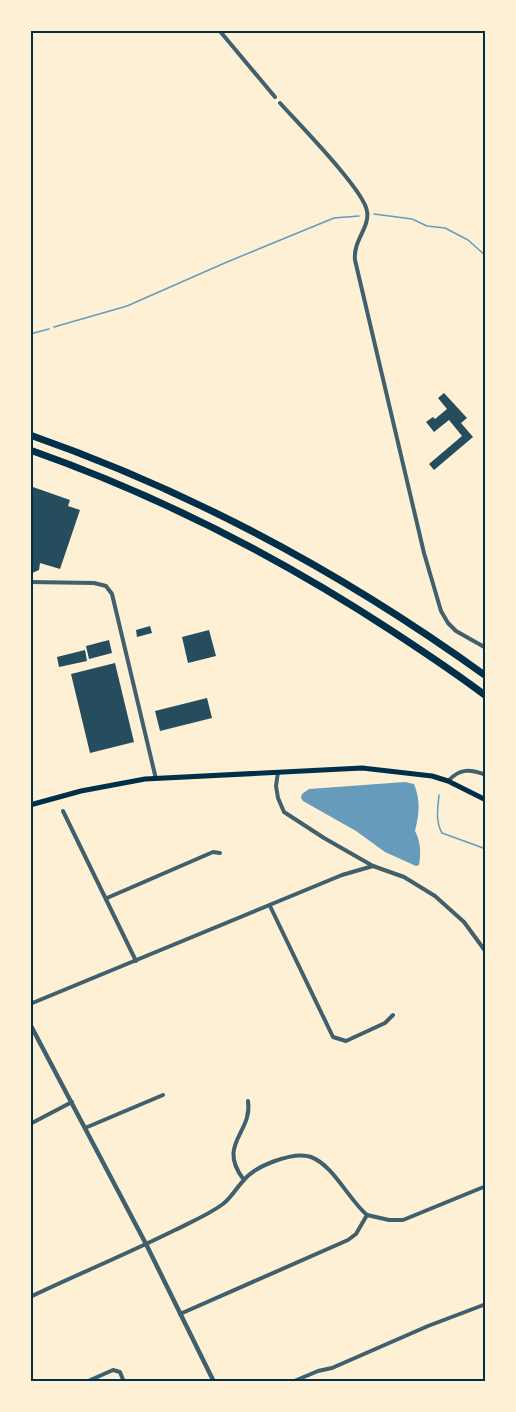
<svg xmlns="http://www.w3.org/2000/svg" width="516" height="1412" viewBox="0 0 516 1412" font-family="Cabin,sans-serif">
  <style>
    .water { fill: #669bbc }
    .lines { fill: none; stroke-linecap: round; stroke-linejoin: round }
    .stream { stroke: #669bbc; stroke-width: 1.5 }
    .building { fill: #264d5e }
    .minor { stroke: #3f606c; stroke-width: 4 }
    .tertiary { stroke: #3f606c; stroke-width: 4.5 }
    .secondary { stroke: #003049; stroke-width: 5 }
    .motorway { stroke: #003049; stroke-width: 7 }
    .neatline { fill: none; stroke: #003049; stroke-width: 2 }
  </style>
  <rect width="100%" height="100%" fill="#fdf0d5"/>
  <path class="water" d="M405,782l9,2c7,17 5,31 1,47 6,11 6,22 4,34l-3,1 -31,-14 -29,-21 -53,-30 -2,-3 1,-4 7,-5z"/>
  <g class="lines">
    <g class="stream">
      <path d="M374,214l38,5 15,7 18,2 23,12 18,16"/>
      <path d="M54,327l73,-21 100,-44 107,-44 25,-2"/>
      <path d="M30,334l19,-5"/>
      <path d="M439,795c-1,12 -4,26 3,38l44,16"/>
    </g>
  </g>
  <g class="building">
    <path d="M444,393l23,25 -6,5 12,14 -39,33 -5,-6 33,-28 -13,-16 -15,12 -8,-10 7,-5 2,2 12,-10 -9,-11z"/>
    <path d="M30,486l40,14 -2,6 12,4 -20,59 -20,-6 -1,7 -9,4z"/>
    <path d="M150,626l2,7 -15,4 -1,-7z"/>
    <path d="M209,630l7,26 -28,7 -6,-26z"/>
    <path d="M109,640l3,13 -23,6 -3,-13z"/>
    <path d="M85,650l2,11 -28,6 -2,-10z"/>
    <path d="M115,663l19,79 -44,11 -19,-79z"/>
    <path d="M207,698l5,20 -52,13 -5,-20z"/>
  </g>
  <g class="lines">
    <g class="minor">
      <path d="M219,30l56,67"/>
      <path d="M280,103c17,19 84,87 87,108 3,17 -14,29 -12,49l69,293 17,58 7,12 8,8 30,17"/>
      <path d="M30,582l64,1 12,3 6,8 44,185"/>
      <path d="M278,772l-2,14 2,12 6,14 40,26 49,28 31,11 31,19 29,26 22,30"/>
      <path d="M448,781c12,-13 22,-12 38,-6"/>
      <path d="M63,811l73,150"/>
      <path d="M107,898l106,-46 7,1"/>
      <path d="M270,906l63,131 13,4 39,-18 8,-8"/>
      <path d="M30,1004l312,-129 31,-9"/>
      <path d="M30,1124l42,-22"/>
      <path d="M85,1128l78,-33"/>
      <path d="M244,1180c-28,-36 9,-47 4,-79"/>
      <path d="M30,1297c48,-23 97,-43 145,-67 16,-8 33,-15 48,-26 8,-6 14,-17 21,-24 11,-14 49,-29 67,-23 22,8 38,43 56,58"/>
      <path d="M180,1314l168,-74 8,-6 11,-19 22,5h14l83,-34"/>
      <path d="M86,1382l27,-12 7,2 4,10"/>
      <path d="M292,1382l26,-11 14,-3 96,-42 58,-22"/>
    </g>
    <path class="tertiary" d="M30,1024l116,220 68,138"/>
    <path class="secondary" d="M30,805l51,-14 64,-12 217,-11 70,8 16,5 38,19"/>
    <g class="motorway">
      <path d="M30,435c163,57 316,140 456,241"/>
      <path d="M30,450c128,45 249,107 362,181 32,21 64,42 94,65"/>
    </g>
  </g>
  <rect width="516" height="1412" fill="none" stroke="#fdf0d5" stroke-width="63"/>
  <rect x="32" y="32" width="452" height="1348" class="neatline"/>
</svg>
